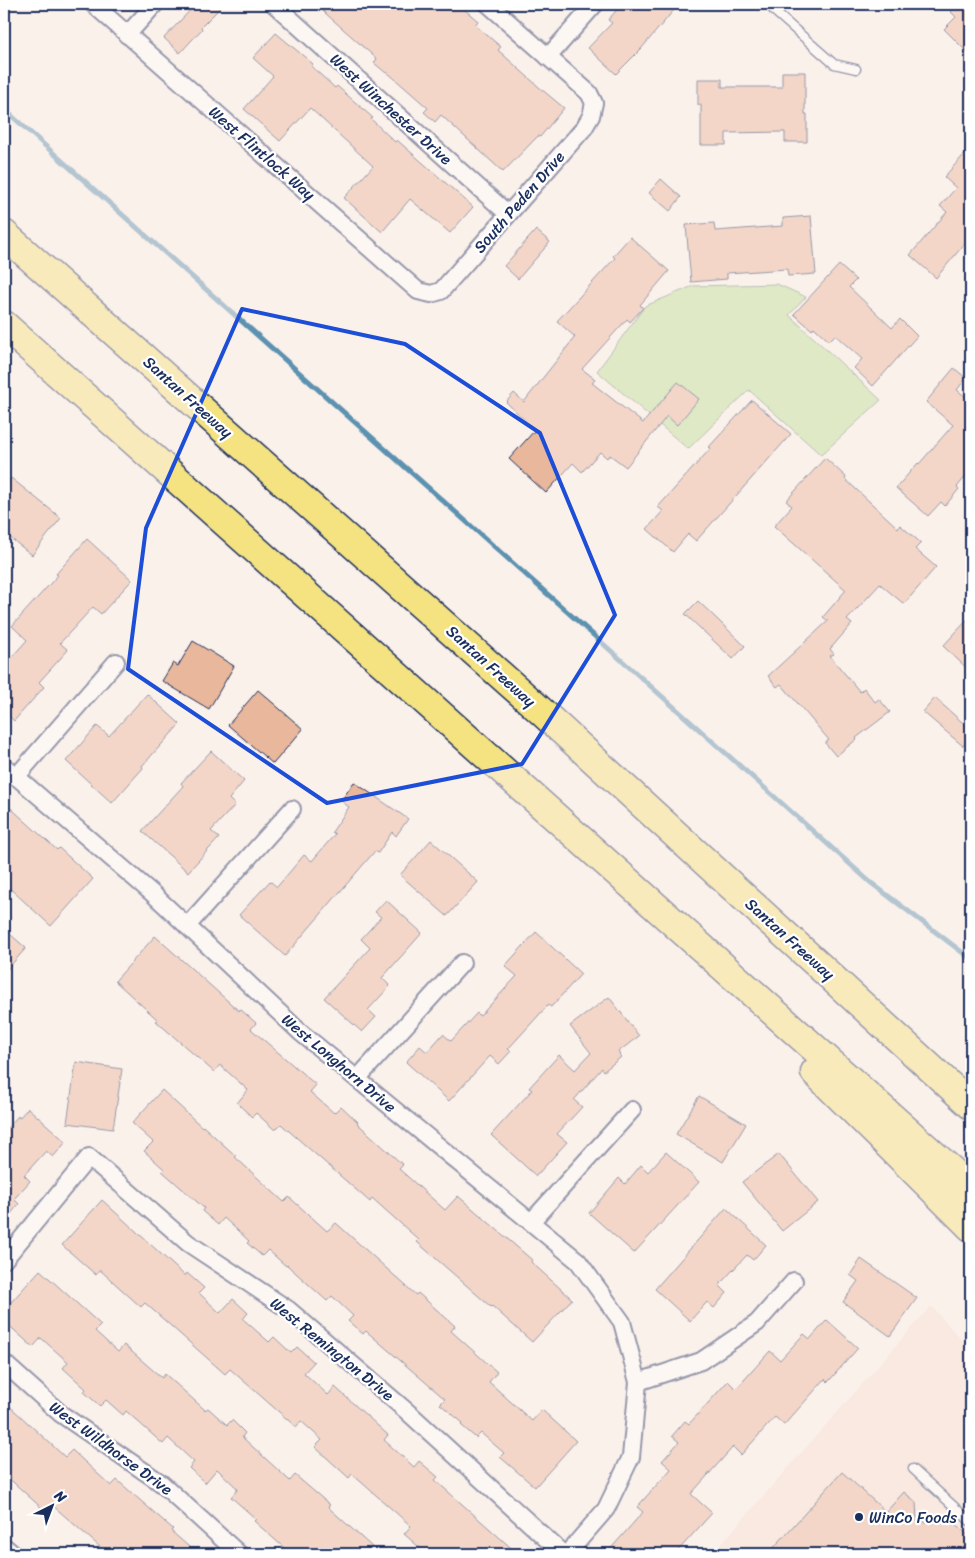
<svg xmlns="http://www.w3.org/2000/svg" width="975" height="1558" viewBox="0 0 975 1558" font-family="Sriracha,sans-serif">
  <style>
    .built { fill: #f6e0d3 }
    .green { fill: #bcdf99; stroke: #6c877c }
    .lines { fill: none; stroke-linecap: round; stroke-linejoin: round }
    .stream { stroke: #5c91b0; stroke-width: 5 }
    .building { fill: #e9b79b; stroke: #1b2f5e }
    .service-casing { stroke: #1b2f5e; stroke-width: 11 }
    .minor-casing { stroke: #1b2f5e; stroke-width: 20 }
    .tertiary-casing { stroke: #1b2f5e; stroke-width: 24 }
    .motorway-casing { stroke: #1b2f5e; stroke-width: 31 }
    .service { stroke: #fff; stroke-width: 8 }
    .minor { stroke: #fff; stroke-width: 16 }
    .tertiary { stroke: #fff; stroke-width: 20 }
    .motorway { stroke: #f5e382; stroke-width: 28 }
    .marked { fill: none; stroke: #1d4ed8; stroke-width: 4; stroke-linejoin: round }
    .poi-dot { fill: #1b2f5e; stroke: #fff; stroke-width: 2 }
    .labels { text-anchor: middle; dominant-baseline: central; stroke-width: 4.5; stroke-linejoin: round; paint-order: stroke }
    .street-label { font-size: 16px; fill: #1b2f5e; stroke: #fff }
    .poi-label { font-size: 16px; fill: #1b2f5e; stroke: #fff; text-anchor: start }
  </style>
  <rect width="100%" height="100%" fill="#fbf1eb"/>
  <filter id="ink" filterUnits="userSpaceOnUse"><feTurbulence type="fractalNoise" baseFrequency=".02" numOctaves="2"/><feDisplacementMap in="SourceGraphic" scale="10" xChannelSelector="R" yChannelSelector="G"/><feConvolveMatrix kernelMatrix="1 2 1 2 8 2 1 2 1" color-interpolation-filters="sRGB"/></filter>
  <g filter="url(#ink)">
    <path class="built" d="M931,1306l40,44v204h-259z"/>
    <path class="green" d="M777,284l29,13 -17,18 92,85 -60,55 -72,-65 -61,59 -91,-78 48,-65 48,-20z"/>
    <g class="lines">
      <path class="stream" d="M4,109l866,773 101,77"/>
    </g>
    <g class="building">
      <path d="M196,4h28l-23,23 1,2 -22,24 -16,-15z"/>
      <path d="M315,4h143l20,17 -3,4 26,22 -3,3 42,38 24,20 -24,29 -2,-1 -35,36 -62,-57 -6,7 -11,-10 4,-4 -41,-36 -1,1 -12,-10 3,-4z"/>
      <path d="M622,4h57l-38,45 -25,25 -28,-26 24,-25 -4,-3z"/>
      <path d="M959,4h12v52l-27,-27 12,-12 -5,-5z"/>
      <path d="M276,33l37,31 -2,2 24,22 2,-2 36,32 -2,1 24,23 2,-2 76,67 -23,26 -40,-34 -28,33 -38,-34 29,-32 -63,-58 -30,33 -36,-32 29,-33 -20,-18z"/>
      <path d="M782,72h23v42h2v28h-22v-10l-59,1v12h-25v-40h-3v-26h24v8h60z"/>
      <path d="M971,147v89l-35,42 -26,-23 37,-43 -7,-6 16,-18 -12,-11z"/>
      <path d="M661,179l20,18 -11,14 -21,-18z"/>
      <path d="M811,216l5,58 -28,2 -1,-7 -60,4v6l-36,3 -5,-57 28,-2 1,8 68,-5v-8z"/>
      <path d="M536,230l14,12 -32,37 -14,-13z"/>
      <path d="M630,237l39,34 -29,34 3,3 -13,14 -3,-3 -45,50 13,10 -3,4 51,40 35,-41 21,17 -22,26 -10,-9 -41,51 -16,-12 -3,3 -7,-6 -18,20 -9,-9 -27,30 -37,-34 26,-29 -29,-28 8,-9 10,9 51,-65 -18,-16 58,-63 -2,-2z"/>
      <path d="M839,265l17,15 -7,7 43,41 8,-9 17,17 -44,50 -19,-18 8,-9 -27,-24 -6,6 -15,-14 -2,3 -18,-16z"/>
      <path d="M954,368l12,10 -9,12 14,11v69l-14,17 2,2 -14,17 -4,-4 -13,14 -32,-28 22,-25 1,1 34,-39 -27,-23z"/>
      <path d="M752,400l39,34 -95,107 -8,-7 -15,18 -26,-23 16,-18 -5,-4 53,-59 -2,-1z"/>
      <path d="M825,458l21,19 -1,2 53,49 2,-3 21,18 -6,6 21,18 -32,37 -24,-20 -33,36 5,4 -22,25 4,5 -4,2 30,36 4,-4 11,14 4,-3 11,13 -34,26 1,1 -21,17 -11,-13 4,-3 -48,-56 -4,3 -9,-11 60,-55 -5,-4 23,-27 -72,-64 18,-20 -6,-5z"/>
      <path d="M11,478l50,40 -29,37 -28,-22v-46z"/>
      <path d="M87,539l45,41 -31,34 -8,-7 -33,36 8,7 -29,32 5,5 -30,34 -10,-10v-45l23,-26 -15,-14 46,-51 -2,-1z"/>
      <path d="M698,601l47,45 -12,13 -48,-45z"/>
      <path d="M971,616v56l-28,-26z"/>
      <path d="M193,641l41,25 -25,43 -47,-28 11,-18 5,3z"/>
      <path d="M258,690l45,39 -30,35 -45,-39z"/>
      <path d="M147,694l33,30 -38,42 1,2 -31,35 -46,-42 31,-35 12,10z"/>
      <path d="M935,698l36,32v7l-8,9 -40,-34z"/>
      <path d="M211,751l33,30 -15,18 6,6 -24,26 8,7 -31,34 -46,-41 41,-45 -2,-3z"/>
      <path d="M354,782l54,37 -12,17 -4,-4 -14,21 -3,-2 -90,105 -46,-41 31,-34 7,6 27,-32 8,6 23,-27 -3,-2 17,-25 -8,-6z"/>
      <path d="M4,802l53,48 2,-2 34,31 -42,47 -47,-43z"/>
      <path d="M431,840l47,42 -31,34 -47,-41z"/>
      <path d="M386,900l36,33 -40,45 8,8 -22,24 8,7 -14,15 -38,-34 46,-50 -9,-9 20,-22 -6,-5z"/>
      <path d="M4,929l22,19 -22,25z"/>
      <path d="M536,932l45,42 -30,33 -3,-2 -40,44 3,2 -12,13 -9,-8 -41,45 -43,-39 14,-16 7,6 16,-18 8,7 26,-28 3,3 37,-40 -12,-10z"/>
      <path d="M155,936l84,75 1,-2 16,14 -5,6 65,56 -6,7 24,21 7,-7 17,16 -1,1 46,42 -4,4 46,41 13,-14 74,64 -1,2 41,37 -40,43 -40,-36 -1,1 -74,-65 2,-2 -47,-42 -2,4 -89,-78 -6,6 -19,-17 -4,4 -15,-14 11,-13 -28,-25 -6,7 -58,-51 2,-1 -43,-39z"/>
      <path d="M609,997l30,39 -21,16 3,5 -17,14 -2,-3 -28,32 8,7 -25,27 10,8 -31,34 -45,-41 41,-45 -3,-2 30,-33 16,15 16,-17 -21,-27z"/>
      <path d="M76,1062l46,7 -9,60 -46,-6z"/>
      <path d="M162,1090l40,37 1,-1 33,30 -1,1 49,45 5,-5 38,34 9,-8 80,72 2,-2 37,33 -4,5 46,41 -8,10 43,39 10,-11 34,31 -41,46 -35,-30 4,-4 -23,-20 -5,5 -15,-13 2,-2 -23,-19 5,-5 -79,-68 -3,3 -15,-13 5,-5 -21,-20 -5,5 -40,-36 -1,1 -18,-16 -6,6 -15,-13 2,-2 -25,-23 -6,7 -16,-14 2,-3 -42,-37 2,-2 -20,-18 9,-9 -21,-19z"/>
      <path d="M699,1096l47,28 -23,38 -47,-28z"/>
      <path d="M28,1108l38,34 -13,15 -7,-6 -22,24 6,6 -16,18 5,5 -15,18v-90l14,-16 1,2z"/>
      <path d="M666,1152l33,30 -65,71 -45,-40 30,-35 6,6 16,-19 7,7z"/>
      <path d="M779,1154l39,48 -36,29 -40,-49z"/>
      <path d="M102,1200l83,76 2,-3 17,15 -5,5 21,20 13,-14 15,14 -5,6 26,23 5,-5 17,16 6,-6 17,15 -10,11 24,22 7,-8 53,48 -4,5 30,27 5,-6 19,16 -3,3 83,74h-91l-23,-20 7,-8 -59,-52 -3,4 -34,-31 7,-7 -21,-19 -5,6 -66,-58 -5,5 -80,-71 -4,4 -41,-37 -4,5 -34,-30z"/>
      <path d="M726,1208l40,37 -13,15 -6,-5 -28,30 8,8 -13,15 -7,-6 -17,19 -35,-32z"/>
      <path d="M861,1259l56,39 -27,38 -47,-34 15,-21 -8,-6z"/>
      <path d="M40,1270l61,55 -6,6 23,21 6,-7 38,33 3,-4 40,36 3,-2 19,17 5,-5 13,13 -3,4 48,44 5,-6 35,30 -2,2 44,40 -6,7h-75l-37,-33 2,-2 -25,-22 7,-8 -21,-20 -12,14 -16,-15 5,-6 -26,-24 -5,6 -37,-33 -3,4 -17,-15 -6,6 -16,-14 2,-3 -23,-21 5,-6 -27,-24 -8,9 -29,-26v-11z"/>
      <path d="M827,1320l31,28 -30,34 -3,-3 -41,46 -9,-8 -34,38 -8,-8 -42,47 21,19 -37,41h-69l37,-42 -6,-5 34,-38 -9,-8 17,-19 -7,-6 13,-15 4,3 39,-43 8,8 34,-38 10,9 24,-26 6,5z"/>
      <path d="M4,1401l61,56 7,-7 39,36 6,-6 56,49 -2,2 26,23h-89l-57,-50 -6,7 -41,-37z"/>
      <path d="M842,1472l44,40 18,-20 12,10 1,20h36l18,16v16h-203z"/>
    </g>
    <g class="lines">
      <defs>
        <g id="service">
          <path d="M769,4l5,7 60,53 22,5"/>
          <path d="M913,1469l58,53"/>
        </g>
        <g id="minor">
          <path d="M93,4l325,287 13,3 10,-3 143,-163 7,-12 3,-13 -5,-10 -101,-89"/>
          <path d="M274,4l234,210"/>
          <path d="M127,35l28,-31"/>
          <path d="M548,57l47,-53"/>
          <path d="M4,766l149,128 147,138 278,229 44,61 16,60 -7,75 -25,52 -39,45"/>
          <path d="M16,777l100,-115"/>
          <path d="M187,926l105,-117"/>
          <path d="M357,1079l105,-116"/>
          <path d="M531,1222l101,-112"/>
          <path d="M4,1260l85,-103 99,86 101,67 121,104 153,140"/>
          <path d="M4,1363l57,51 100,69 78,71"/>
          <path d="M638,1382l63,-21 56,-38 37,-42"/>
        </g>
        <path id="tertiary" d="M4,1549l6,5"/>
        <g id="motorway">
          <path d="M4,234l527,468 440,403"/>
          <path d="M4,325l967,863"/>
          <path d="M815,1072l156,155"/>
        </g>
      </defs>
      <use href="#service" class="service-casing"/>
      <use href="#minor" class="minor-casing"/>
      <use href="#tertiary" class="tertiary-casing"/>
      <use href="#motorway" class="motorway-casing"/>
      <use href="#service" class="service"/>
      <use href="#minor" class="minor"/>
      <use href="#tertiary" class="tertiary"/>
      <use href="#motorway" class="motorway"/>
    </g>
  </g>
  <path d="M0 0H975V1558H0ZM242,309l163,35 135,89 75,182 -93,149 -195,39 -199,-134 18,-141z" fill="#fbf1eb" fill-opacity=".55" fill-rule="evenodd"/>
  <path class="marked" d="M242,309l163,35 135,89 75,182 -93,149 -195,39 -199,-134 18,-141z"/>
  <circle class="poi-dot" cx="859" cy="1517" r="5"/>
  <g class="labels">
    <g class="street-label">
      <text transform="translate(391 109) rotate(42)">West Winchester Drive</text>
      <text transform="translate(262 153) rotate(41)">West Flintlock Way</text>
      <text transform="translate(519 202) rotate(-49)">South Peden Drive</text>
      <text transform="translate(188 397) rotate(42)">Santan Freeway</text>
      <text transform="translate(491 666) rotate(42)">Santan Freeway</text>
      <text transform="translate(790 939) rotate(42)">Santan Freeway</text>
      <text transform="translate(339 1063) rotate(40)">West Longhorn Drive</text>
      <text transform="translate(332 1349) rotate(39)">West Remington Drive</text>
      <text transform="translate(111 1448) rotate(36)">West Wildhorse Drive</text>
    </g>
    <g class="poi-label">
      <text x="869" y="1517">WinCo Foods</text>
    </g>
  </g>
  <rect width="975" height="1558" fill="none" stroke="#fff" stroke-width="20"/>
  <rect x="10" y="10" width="955" height="1538" fill="none" stroke="#1b2f5e" stroke-width="2" filter="url(#ink)"/>
  <g transform="translate(52 1506) rotate(42)" stroke="#ffffff" stroke-width="4" paint-order="stroke">
  <path d="M0-4L9 19L0 12L-9 19Z" fill="#1b2f5e"/>
  <text y="-8" font-size="14" font-weight="bold" text-anchor="middle" fill="#1b2f5e">N</text>
  </g>
</svg>
